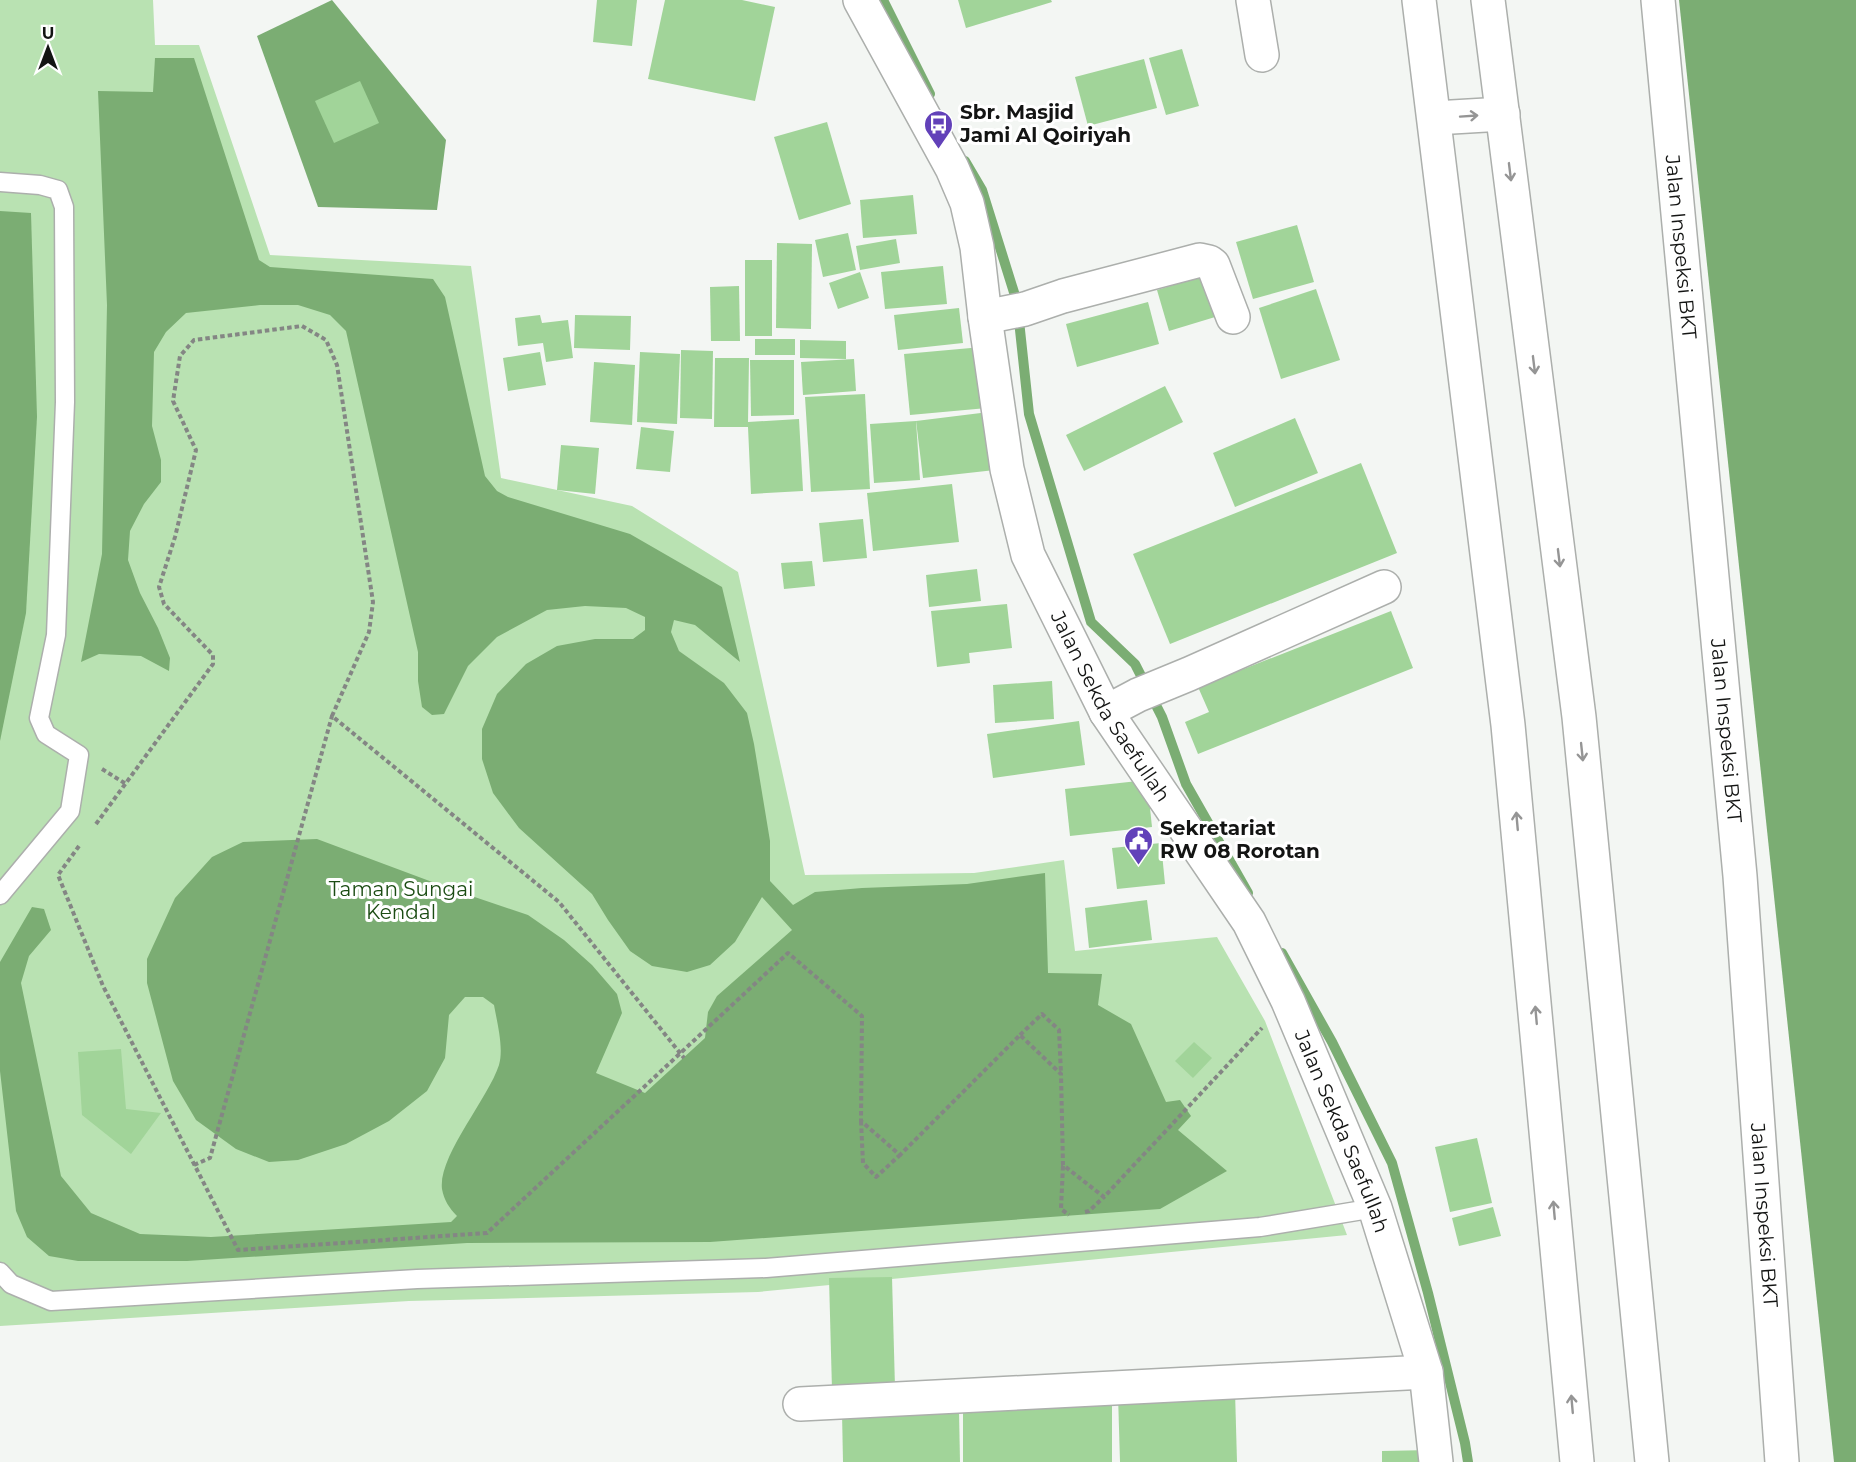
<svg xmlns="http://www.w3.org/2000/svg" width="1856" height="1462" viewBox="0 0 1856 1462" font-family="Montserrat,sans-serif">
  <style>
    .green { fill: #b9e2b2 }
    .water { fill: #7bad73 }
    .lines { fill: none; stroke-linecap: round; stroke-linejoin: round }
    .stream { stroke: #7bad73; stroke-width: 10 }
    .building { fill: #a1d499 }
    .service-casing { stroke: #acafac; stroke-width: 21 }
    .minor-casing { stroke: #acafac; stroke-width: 36 }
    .tertiary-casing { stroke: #acafac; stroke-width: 36 }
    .path { stroke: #848684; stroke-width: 4; stroke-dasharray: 4.5 3; stroke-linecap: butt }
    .service { stroke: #fff; stroke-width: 18 }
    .minor { stroke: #fff; stroke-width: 33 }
    .tertiary { stroke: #fff; stroke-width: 33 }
    .oneway { stroke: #959595 }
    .labels { text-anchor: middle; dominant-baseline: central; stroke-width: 6; stroke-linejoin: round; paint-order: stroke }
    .poi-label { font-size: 20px; font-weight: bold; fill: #131413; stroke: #fff; text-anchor: start }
    .street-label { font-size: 20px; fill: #131413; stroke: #fff }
    .park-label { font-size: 20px; fill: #1b4c13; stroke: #fff }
  </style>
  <rect width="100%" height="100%" fill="#f3f6f3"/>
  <path class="green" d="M0,0h153l2,45h44l71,210 201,11 30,212 131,28 106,66 67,303 169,-2 90,-13 11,91 142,-14 48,84 82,214 -589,57 -349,9 -409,25z"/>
  <g class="water">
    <path d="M332,0l114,140 -9,70 -119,-3 -61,-171z"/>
    <path d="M1679,0h177v1462h-22z"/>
    <path d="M155,58h39l65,202 11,7 163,12 12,18 40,179 12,15 11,6 122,37 92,53 18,75 -45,-37 -21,-5 -3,12 8,19 45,32 23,30 7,31 16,97v40l23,24 22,-13 47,-4 105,-4 78,-11 3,100 54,1 -4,31 33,19 35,78 14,-2 11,16 -13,14 49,41 -67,38 -450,33 -243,1 -280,18h-109l-29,-5 -22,-19 -11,-26 -16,-140v-109l32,-55 12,2 7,21 -22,26 -8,27 40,193 30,37 49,21 71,3 240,-15 6,-6c-8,-8 -13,-16 -15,-27 -4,-33 46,-90 57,-124 5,-17 -2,-43 -5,-60l-11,-8h-18l-16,18 -4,43 -18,33 -38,30 -43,23 -48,16 -29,2 -33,-13 -40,-29 -23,-39 -26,-98v-24l28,-61 37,-41 31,-15 74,-3 134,50 77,26 36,25 28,25 25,29 5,19 -26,60 49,20 60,-55 3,-26 9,-16 75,-66 -30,-33 -27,45 -25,23 -23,7 -35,-6 -22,-15 -22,-31 -16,-26 -73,-66 -26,-35 -11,-34v-30l15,-35 29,-30 31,-18 38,-7h38l12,-9v-13l-19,-9 -41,-2 -38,4 -50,27 -29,29 -24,48 -12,1 -10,-8 -4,-26v-29l-72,-321 -16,-16 -32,-10h-38l-74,8 -20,19 -12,20 -2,74 9,34v22l-17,22 -14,27 -2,29 12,33 18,35 12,30 -1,13 -28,-15 -42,-2 -18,8 21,-108 5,-249 -9,-214 55,1z"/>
    <path d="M0,211l31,2 6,204 -11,196 -26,128z"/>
  </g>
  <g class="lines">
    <g class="stream">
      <path d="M883,0l47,94"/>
      <path d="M965,161l17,29 35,112 12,112 62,208 44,42 27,53 24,67 62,109"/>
      <path d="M1282,953l50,89 60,121 36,130 37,150 3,19"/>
    </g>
  </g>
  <g class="building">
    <path d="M597,0h40l-5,46 -39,-4z"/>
    <path d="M665,0h77l33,7 -20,94 -107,-22z"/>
    <path d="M958,0h93l1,2 -86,26z"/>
    <path d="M1182,49l17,57 -33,9 -17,-57z"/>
    <path d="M1144,59l13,49 -69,18 -13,-49z"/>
    <path d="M360,81l19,42 -45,20 -19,-42z"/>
    <path d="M827,122l24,82 -52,16 -25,-83z"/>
    <path d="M913,195l4,39 -54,4 -3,-38z"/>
    <path d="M1297,225l17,57 -61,17 -17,-57z"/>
    <path d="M848,233l8,37 -33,7 -8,-37z"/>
    <path d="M896,239l4,24 -40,7 -4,-24z"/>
    <path d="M777,243l35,1 -1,85 -35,-1z"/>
    <rect x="745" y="260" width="27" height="76"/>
    <path d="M943,266l4,38 -62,5 -4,-37z"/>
    <path d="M860,272l9,26 -31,11 -9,-26z"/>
    <path d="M1213,273l12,41 -56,17 -12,-41z"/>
    <path d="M739,286l1,55h-29l-1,-54z"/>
    <path d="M1316,289l24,71 -59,19 -22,-71z"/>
    <path d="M1148,302l11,42 -82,23 -11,-43z"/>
    <path d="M959,308l4,35 -65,7 -4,-35z"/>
    <path d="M540,315l2,8 26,-3 5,38 -27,4 -3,-19 -25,3 -3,-28z"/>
    <path d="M575,315l56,1 -1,34 -56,-2z"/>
    <rect x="755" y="339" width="40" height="16"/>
    <path d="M800,340l46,1v18l-46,-1z"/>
    <path d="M982,347l5,61 -77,7 -6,-61z"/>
    <path d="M681,350l32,1 -1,68 -32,-1z"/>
    <path d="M540,352l6,33 -38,6 -5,-33z"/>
    <path d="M640,352l40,2 -3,70 -40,-2z"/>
    <path d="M715,358h34l-1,64 51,-3 4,72 -52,3 -3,-67h-34z"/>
    <path d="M854,359l2,32 -53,4 -2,-33z"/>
    <path d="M750,360h44v55l-43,1z"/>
    <path d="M594,362l41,3 -3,60 -42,-3z"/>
    <path d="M1165,386l18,36 -99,49 -18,-36z"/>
    <path d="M865,394l5,95 -59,3 -6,-95z"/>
    <path d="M997,411l7,58 -81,9 -7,-57z"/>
    <path d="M1295,418l23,55 -83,34 -22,-54z"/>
    <path d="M916,421l4,59 -46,3 -4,-59z"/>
    <path d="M641,427l33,4 -4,41 -34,-3z"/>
    <path d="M561,445l38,3 -4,46 -38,-4z"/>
    <path d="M1361,463l36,90 -227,91 -37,-90z"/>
    <path d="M952,484l7,58 -86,9 -6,-58z"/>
    <path d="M863,519l4,39 -44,4 -4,-39z"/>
    <path d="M812,561l3,25 -31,3 -3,-26z"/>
    <path d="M977,569l4,32 -52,6 -3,-32z"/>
    <path d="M1007,604l5,44 -43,5 1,10 -33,4 -6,-56z"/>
    <path d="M1391,611l22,57 -215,86 -13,-32 24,-10 -11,-25z"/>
    <path d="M1052,681l2,38 -59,4 -2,-38z"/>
    <path d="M1079,721l6,44 -92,13 -6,-44z"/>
    <path d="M1147,780l5,47 -82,9 -5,-47z"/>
    <path d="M1161,843l4,41 -48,5 -5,-41z"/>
    <path d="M1147,900l5,40 -63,8 -4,-40z"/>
    <path d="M1194,1042l18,16 -19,20 -18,-17z"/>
    <path d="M121,1049l5,60 35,4 -30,41 -49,-39 -4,-63z"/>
    <path d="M1477,1138l15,65 -42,9 -15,-65z"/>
    <path d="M1493,1207l8,29 -42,10 -7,-28z"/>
    <path d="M892,1277l3,111 -63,2 -3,-112z"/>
    <path d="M1235,1391l2,71h-117l-2,-67z"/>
    <rect x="963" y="1404" width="149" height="58"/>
    <path d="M959,1411l1,51h-117l-1,-49z"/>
    <path d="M1431,1450v12h-49v-11z"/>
  </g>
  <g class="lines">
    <defs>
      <g id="service">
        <path d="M0,182l40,3 18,5 6,17 1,195 -9,233 -17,83 7,16 33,21 -9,56 -70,84"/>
        <path d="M0,1272l11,12 40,17 366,-22 349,-11 494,-41 115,-19"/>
      </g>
      <g id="minor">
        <path d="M1253,0l9,55"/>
        <path d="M1419,0l89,725 69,737"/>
        <path d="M1488,0l91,717 73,745"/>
        <path d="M1435,118l68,-4"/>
        <path d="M985,317l40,-8 38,-13 137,-36 9,2 4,3 20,52"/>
        <path d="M1106,712l32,-17 51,-21 195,-87"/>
        <path d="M800,1404l626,-32"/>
      </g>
      <g id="tertiary">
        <path id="s1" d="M860,0l92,168 15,35 10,44 8,70 22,152 21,86 78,157 143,210 39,79 87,207 51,164 10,90"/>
        <path id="s2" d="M1658,0l82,876 42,586"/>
      </g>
    </defs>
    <use href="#service" class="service-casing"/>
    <use href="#minor" class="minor-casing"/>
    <use href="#tertiary" class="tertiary-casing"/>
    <g class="path">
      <path d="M102,769l24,15"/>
      <path d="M96,824l117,-160v-9l-49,-51 -5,-17 16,-50 21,-87 -23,-49 7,-45 14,-16 108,-14 24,14 11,25 36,237 -4,30 -37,84 227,186 125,156"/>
      <path d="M79,846l-21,29 45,111 135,264 249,-17 301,-280 74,63 -1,105 39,34 120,-120 41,39 2,91 41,32 158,-169"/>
      <path d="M1020,1035l22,-21 17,16 2,44"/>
      <path d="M861,1121l2,42 13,14 24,-22"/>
      <path d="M194,1165l16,-7 122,-442"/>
      <path d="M1063,1166l-2,43 8,6"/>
      <path d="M1085,1212l4,-1 15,-14"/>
    </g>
    <use href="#service" class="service"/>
    <use href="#minor" class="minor"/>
    <use href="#tertiary" class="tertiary"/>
  </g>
  <defs><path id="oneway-shaft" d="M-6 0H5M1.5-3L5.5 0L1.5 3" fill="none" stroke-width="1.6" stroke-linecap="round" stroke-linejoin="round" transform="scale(1.5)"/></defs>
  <g class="oneway">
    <use href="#oneway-shaft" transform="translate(1469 116) rotate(-4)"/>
    <use href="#oneway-shaft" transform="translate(1510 172) rotate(83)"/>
    <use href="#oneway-shaft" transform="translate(1534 365) rotate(83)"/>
    <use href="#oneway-shaft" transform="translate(1559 558) rotate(83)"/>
    <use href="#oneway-shaft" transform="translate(1582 752) rotate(84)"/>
    <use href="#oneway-shaft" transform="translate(1517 821) rotate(-95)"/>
    <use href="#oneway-shaft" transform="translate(1536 1015) rotate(-95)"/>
    <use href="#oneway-shaft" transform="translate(1554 1210) rotate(-95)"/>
    <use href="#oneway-shaft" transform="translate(1572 1404) rotate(-95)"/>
  </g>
  <defs>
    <symbol id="bus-pin" viewBox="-11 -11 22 30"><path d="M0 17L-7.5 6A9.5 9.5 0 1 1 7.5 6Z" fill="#6241b9" stroke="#fff"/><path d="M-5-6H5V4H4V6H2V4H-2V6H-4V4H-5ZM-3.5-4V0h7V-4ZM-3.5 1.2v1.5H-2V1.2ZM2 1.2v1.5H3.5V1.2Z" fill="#fff"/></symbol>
    <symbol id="civic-pin" viewBox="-11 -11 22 30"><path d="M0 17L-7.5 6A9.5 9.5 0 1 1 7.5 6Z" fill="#6241b9" stroke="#fff"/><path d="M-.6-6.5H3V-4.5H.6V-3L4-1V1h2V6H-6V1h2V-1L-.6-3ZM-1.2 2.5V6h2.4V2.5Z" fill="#fff"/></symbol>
  </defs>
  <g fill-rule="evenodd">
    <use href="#bus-pin" x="922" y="108" width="33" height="45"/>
    <use href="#civic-pin" x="1122" y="824" width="33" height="45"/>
  </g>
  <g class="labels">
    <g class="poi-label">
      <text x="960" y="112">Sbr. Masjid<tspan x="960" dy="23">Jami Al Qoiriyah</tspan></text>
      <text x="1160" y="828">Sekretariat<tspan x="1160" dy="23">RW 08 Rorotan</tspan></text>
    </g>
    <g class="street-label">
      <text stroke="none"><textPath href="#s2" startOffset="248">Jalan Inspeksi BKT</textPath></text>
      <text stroke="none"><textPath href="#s1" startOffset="760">Jalan Sekda Saefullah</textPath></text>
      <text stroke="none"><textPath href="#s2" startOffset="734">Jalan Inspeksi BKT</textPath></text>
      <text stroke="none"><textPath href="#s1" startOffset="1246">Jalan Sekda Saefullah</textPath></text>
      <text stroke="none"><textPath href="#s2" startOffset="1220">Jalan Inspeksi BKT</textPath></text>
    </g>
    <g class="park-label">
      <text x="401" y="889">Taman Sungai<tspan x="401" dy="23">Kendal</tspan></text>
    </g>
  </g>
  <g transform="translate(48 48)" stroke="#ffffff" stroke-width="4.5" paint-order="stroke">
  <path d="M0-4.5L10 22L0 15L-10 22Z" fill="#131413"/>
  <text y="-9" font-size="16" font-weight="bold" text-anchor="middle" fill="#131413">U</text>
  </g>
</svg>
